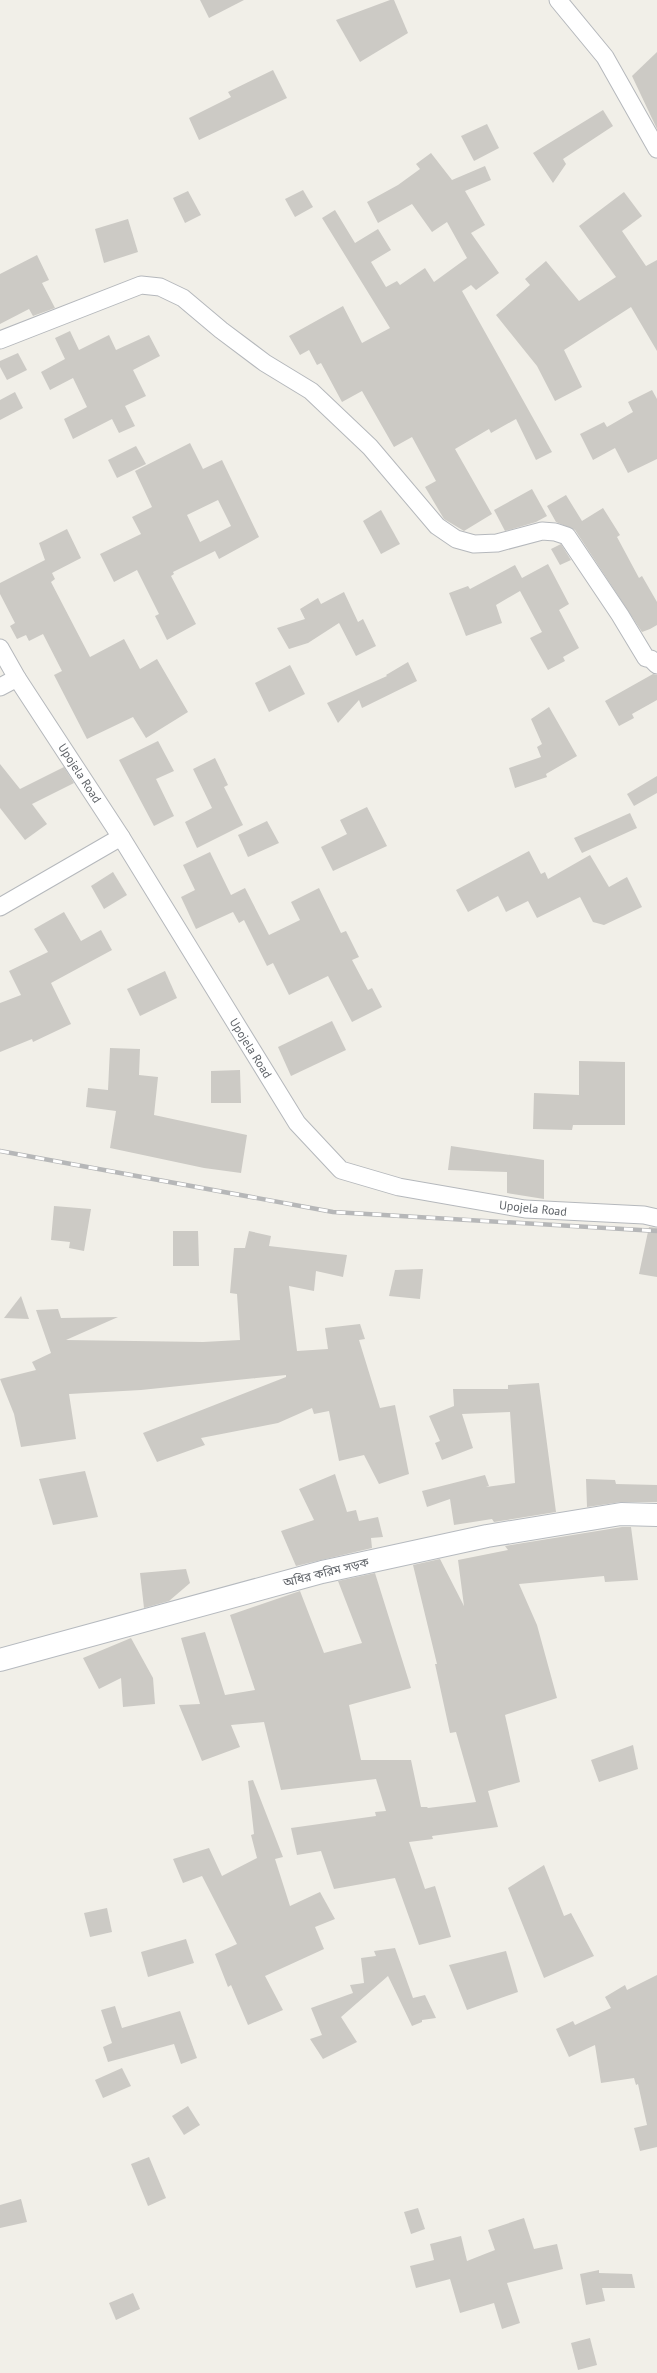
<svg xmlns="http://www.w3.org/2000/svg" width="657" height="2373" viewBox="0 0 657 2373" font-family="'PT Sans','Noto Sans Bengali',sans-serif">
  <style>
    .building { fill: #cccac5; fill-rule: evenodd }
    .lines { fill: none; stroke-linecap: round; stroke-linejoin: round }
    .street-casing { stroke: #b5b8bc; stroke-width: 19 }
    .secondary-casing { stroke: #b6babf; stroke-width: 24 }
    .street { stroke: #fff; stroke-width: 17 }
    .secondary { stroke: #fff; stroke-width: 22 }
    .rail-casing { stroke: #b6b7b8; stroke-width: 4.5 }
    .rail { stroke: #fff; stroke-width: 3; stroke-dasharray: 9; stroke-linecap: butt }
    .labels { text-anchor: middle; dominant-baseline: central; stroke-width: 3; stroke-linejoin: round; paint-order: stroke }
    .street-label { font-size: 12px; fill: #5f6368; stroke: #fff }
  </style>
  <rect width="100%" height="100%" fill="#f1efe8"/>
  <g class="building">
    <path d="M200,0h44l-35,18z"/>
    <path d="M390,0h4l14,33 -48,29 -24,-42z"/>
    <path d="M657,52v77l-25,-53z"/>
    <path d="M273,70l14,28 -88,42 -10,-22 42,-21 -3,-5z"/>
    <path d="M603,110l10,16 -50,33 3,5 -13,19 -20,-30z"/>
    <path d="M487,124l12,24 -25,13 -13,-25z"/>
    <path d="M431,153l21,27 33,-14 6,14 -26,11 20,34 -14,8 28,40 -23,17 -5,-5 -9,6 90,161 -16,8 -20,-41 -25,14 -2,-4 -34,20 37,65 -28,17 -20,-12 -19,-32 11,-6 -24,-44 -18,10 -32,-56 -20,11 -21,-39 -4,2 -8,-15 -9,5 -11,-19 54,-30 19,37 28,-15 -68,-110 13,-8 20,33 23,-14 13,21 -20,12 15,25 11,-6 3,4 25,-17 9,14 33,-24 -20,-36 -15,10 -20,-28 -34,19 -11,-21 31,-17 22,-16 -4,-5z"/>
    <path d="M303,190l10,17 -18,10 -10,-18z"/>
    <path d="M188,191l13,24 -16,8 -12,-25z"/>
    <path d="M624,192l18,24 -20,15 24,35 11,-6v91l-26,-44 -67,43 18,37 -27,14 -18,-35 -41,-51 34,-30 -5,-6 21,-18 33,40 37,-24 -37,-51z"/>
    <path d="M128,219l10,33 -34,11 -9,-34z"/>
    <path d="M37,255l12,25 -7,3 13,25 -22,8 -4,-7 -29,15v-50z"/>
    <path d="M70,331l9,19 30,-15 7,15 33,-15 11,21 -27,14 13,26 -21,10 10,20 -16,7 -7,-14 -39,20 -9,-20 23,-12 -14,-29 -23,12 -9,-18 24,-13 -10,-21z"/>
    <path d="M18,353l9,17 -20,10 -7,-13v-6z"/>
    <path d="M652,390l5,9v60l-29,14 -13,-25 -22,12 -13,-26 24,-12 3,5 26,-15 -5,-10z"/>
    <path d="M15,392l8,16 -23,12v-20z"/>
    <path d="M190,443l13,26 19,-9 37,77 -40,22 -4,-8 -42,21 1,2 -3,2 25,48 -29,16 -12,-24 4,-2 -22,-44 -23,12 -14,-28 41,-20 -9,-17 20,-10 -17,-36zM218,500l13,26 -31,16 -13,-27z"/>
    <path d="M136,446l10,18 -29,14 -9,-18z"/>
    <path d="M532,489l15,27 -11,6 -31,9 -11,-21z"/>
    <path d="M566,495l16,26 21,-13 17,27 -3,2 22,41 3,-2 15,26v23l-7,4 -8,3 -67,-102 -19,-8 -9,-16z"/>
    <path d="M381,510l19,34 -19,10 -18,-33z"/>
    <path d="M67,529l14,29 -29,15 3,6 -4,3 39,75 34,-18 16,30 17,-10 31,53 -42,26 -13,-21 -46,22 -33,-64 8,-4 -19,-37 -14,7 -3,-6 -9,4 -7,-13 5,-3 -15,-29v-11l45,-23 -6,-17z"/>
    <path d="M561,544l10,16 -11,5 -9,-16z"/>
    <path d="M548,564l21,40 -10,6 20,38 -16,9 2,4 -17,9 -18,-32 12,-6 -22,-41 -24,14 6,18 -36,13 -17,-43 19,-7 2,3 45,-24 7,13z"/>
    <path d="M344,592l14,30 5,-3 13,27 -20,10 -17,-33 -31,20 -19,6 -12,-21 28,-9 -5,-10 18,-11 3,6z"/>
    <path d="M408,662l9,19 -55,27 -3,-8 -21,23 -11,-20 60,-27 -1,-1z"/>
    <path d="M290,665l15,29 -36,18 -14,-29z"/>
    <path d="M653,674l4,1v25l-25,14 2,4 -15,8 -14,-25z"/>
    <path d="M549,707l28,49 -31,18 1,3 -32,11 -6,-20 32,-11 -4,-10 5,-3 -11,-25z"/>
    <path d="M158,741l16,30 -18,8 18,37 -20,10 -35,-66z"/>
    <path d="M215,758l13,27 -4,2 19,38 -46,23 -12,-26 27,-14 -19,-39z"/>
    <path d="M0,764l20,25 44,-22 10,16 -42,21 15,20 -22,16 -25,-32z"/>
    <path d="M657,776v17l-23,13 -7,-12z"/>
    <path d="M367,807l20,39 -54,25 -12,-24 26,-13 -7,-14z"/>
    <path d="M630,813l7,15 -55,25 -8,-15z"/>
    <path d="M267,821l12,22 -31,14 -10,-22z"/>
    <path d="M529,851l12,23 4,-2 3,7 42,-24 19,32 18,-10 15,30 -38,18 -11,-3 -13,-25 -43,21 -9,-17 -22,11 -8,-16 -30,16 -12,-22z"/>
    <path d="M210,852l21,43 14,-7 24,47 31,-15 -9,-18 28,-14 22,45 5,-2 13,26 -7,3 16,30 4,-2 10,19 -30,15 -24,-46 -39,19 -16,-32 -6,3 -23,-46 -5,3 -6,-11 -37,17 -15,-32 14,-7 -12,-25z"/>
    <path d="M113,872l14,23 -23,14 -13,-23z"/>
    <path d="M64,912l17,29 20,-11 11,20 -61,33 20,41 -38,18 -1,-3 -32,13v-49l21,-8 -12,-24 39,-19 -14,-23z"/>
    <path d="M165,971l12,27 -37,18 -13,-27z"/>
    <path d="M332,1021l14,29 -55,26 -13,-29z"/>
    <path d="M110,1048l30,1 -1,26 19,2 -4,38 93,20 -6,38 -37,-5 -94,-20 6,-37 -30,-4 2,-19 20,2z"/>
    <path d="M579,1061l46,1v63h-52l-1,5 -39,-1 1,-36 45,2z"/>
    <path d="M240,1070l1,33h-30v-32z"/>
    <path d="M451,1146l93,14v39l-37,-6v-21l-59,-2z"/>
    <path d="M54,1206l37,3 -7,42 -15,-3 1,-6 -19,-2z"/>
    <path d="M649,1227l8,1v49l-18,-3z"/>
    <path d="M173,1231h25l1,35h-26z"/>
    <path d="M249,1231l22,5 -2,10 78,9 -4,22 -27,-6 -2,20 -25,-5 8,65 31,-2 -3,-21 35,-4 5,15 -6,1 21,68 15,-3 14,69 -30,10 -15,-29 -25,6 -10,-50 -15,3 -2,-6 -34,15 -77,15 4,7 -48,17 -14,-29 143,-56v-2l-145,15 -72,4 7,45 -55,8 -7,-33 -14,-35 36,-9 -4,-8 19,-9 -15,-43 22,-1 3,9 57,-1 -52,23 137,2 37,-2 -3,-46 -7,-1 4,-45h11z"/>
    <path d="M423,1269l-3,30 -31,-3 6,-26z"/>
    <path d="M21,1296l8,23 -25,-1z"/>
    <path d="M539,1383l17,129 -62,10 -2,-3 -38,6 -4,-26 -23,8 -5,-16 63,-16 4,11 -3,1 29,-4 -5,-71 -48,2 11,34 -31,12 -7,-17 5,-2 -11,-25 25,-10 -1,-17h55v-4z"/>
    <path d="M85,1471l13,46 -45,8 -14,-46z"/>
    <path d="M335,1474l12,38 9,-2 3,11 19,-4 5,20 -12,1 1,10 -76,18 -15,-35 33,-11 -15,-31z"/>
    <path d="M586,1479l29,1 1,4 41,1v17h-36l-34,5z"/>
    <path d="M622,1527h9l7,53 -33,2 -1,-6 -85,8 18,41 20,73 -52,17 15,67 -32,9 10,36 -66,9 1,3 -24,3 16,47 10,-3 16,51 -32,8 -24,-67 -61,11 -13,-38 -24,4 -6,-27 85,-12 -1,-4 11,-1 -10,-32 -95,11 -17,-68 -33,3 9,22 -38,14 -23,-56 21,-1 -19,-66 24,-6 20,63 30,-5 -25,-75 70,-24 24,62 38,-10 -24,-62 37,-8 36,115 -62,17 12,55h50l10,47h6l1,1 48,-6 -20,-70 -6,1 -15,-69h2l-24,-99 27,-6 24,47 -6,-46 50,-10 -3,-4z"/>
    <path d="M186,1569l4,14 -21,18 -25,7 -4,-35z"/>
    <path d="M131,1638l22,40 2,26 -32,3 -2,-29 -22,11 -16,-31z"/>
    <path d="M633,1745l5,24 -39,13 -8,-22z"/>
    <path d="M253,1780l30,77 -8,2 15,47 30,-14 15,27 -20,8 9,22 -59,27 18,34 -35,15 -17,-40 -3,2 -13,-33 22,-10 -35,-68 -19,7 -10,-24 36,-11 13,28 35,-18 -6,-23 3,-1 -6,-53z"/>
    <path d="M544,1865l20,51 7,-3 23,43 -50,22 -36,-90z"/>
    <path d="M107,1908l5,24 -22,5 -6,-24z"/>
    <path d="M186,1939l8,24 -46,14 -7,-25z"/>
    <path d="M395,1948l18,50 12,-3 11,23 -14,2v2l-10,4 -24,-50 -47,41 16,25 -34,17 -13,-20 12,-4 -11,-27 42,-15 -3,-8 14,-2 -3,-25 15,-2 -2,-5z"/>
    <path d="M506,1951l12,41 -51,18 -18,-45z"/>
    <path d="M657,1975v172l-17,4 -6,-23 13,-3 -9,-41 -2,1 -2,-7 -33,5 -6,-38 -26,12 -13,-28 17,-8 2,4 36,-17 -6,-11 20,-12 2,5z"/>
    <path d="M115,2006l7,22 58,-17 17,47 -16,6 -7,-20 -66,18 -5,-15 9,-4 -11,-33z"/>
    <path d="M122,2068l9,18 -28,12 -8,-18z"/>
    <path d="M188,2106l12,19 -16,10 -12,-19z"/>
    <path d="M149,2157l17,41 -18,8 -17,-42z"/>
    <path d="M21,2199l6,23 -27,6v-23z"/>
    <path d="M418,2208l7,21 -14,5 -7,-22z"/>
    <path d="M524,2218l10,31 23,-5 6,25 -56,14 13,40 -18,6 -8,-26 -34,10 -10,-34 -34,9 -6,-22 24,-6 -4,-16 31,-8 6,25 28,-11 -7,-20z"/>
    <path d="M599,2270v3l33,1 3,14h-33l3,13 -19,4 -6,-31z"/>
    <path d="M133,2293l7,16 -24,11 -7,-17z"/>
    <path d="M590,2338l7,27 -19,5 -7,-27z"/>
  </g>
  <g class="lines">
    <defs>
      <g id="street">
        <path d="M558,0l47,57 52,92"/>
        <path d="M0,340l141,-55 19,2 23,11 38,32 44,33 46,28 59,56 67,79 19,13 18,5 23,-1 45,-12 13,1 12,4 53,79 26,43 5,1 6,6"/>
        <path d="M0,648l17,30 104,159 176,286 44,47 58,17 126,22 119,6 13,3"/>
        <path d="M0,687l17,-9"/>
        <path d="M0,907l121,-70"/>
      </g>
      <path id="secondary" d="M0,1660l322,-88 165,-36 134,-22 36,1"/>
    </defs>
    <use href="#street" class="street-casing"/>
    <use href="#secondary" class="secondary-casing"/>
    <use href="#street" class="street"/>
    <use href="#secondary" class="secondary"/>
    <defs>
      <path id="rail" d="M0,1151l333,61 324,19"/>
    </defs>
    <use href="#rail" class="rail-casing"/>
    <use href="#rail" class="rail"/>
  </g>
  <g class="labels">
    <g class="street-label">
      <text transform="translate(80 773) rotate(57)">Upojela Road</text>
      <text transform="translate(251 1048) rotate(58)">Upojela Road</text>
      <text transform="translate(533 1208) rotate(6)">Upojela Road</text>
      <text transform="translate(326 1572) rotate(-14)">অধির করিম সড়ক</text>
    </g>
  </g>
</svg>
